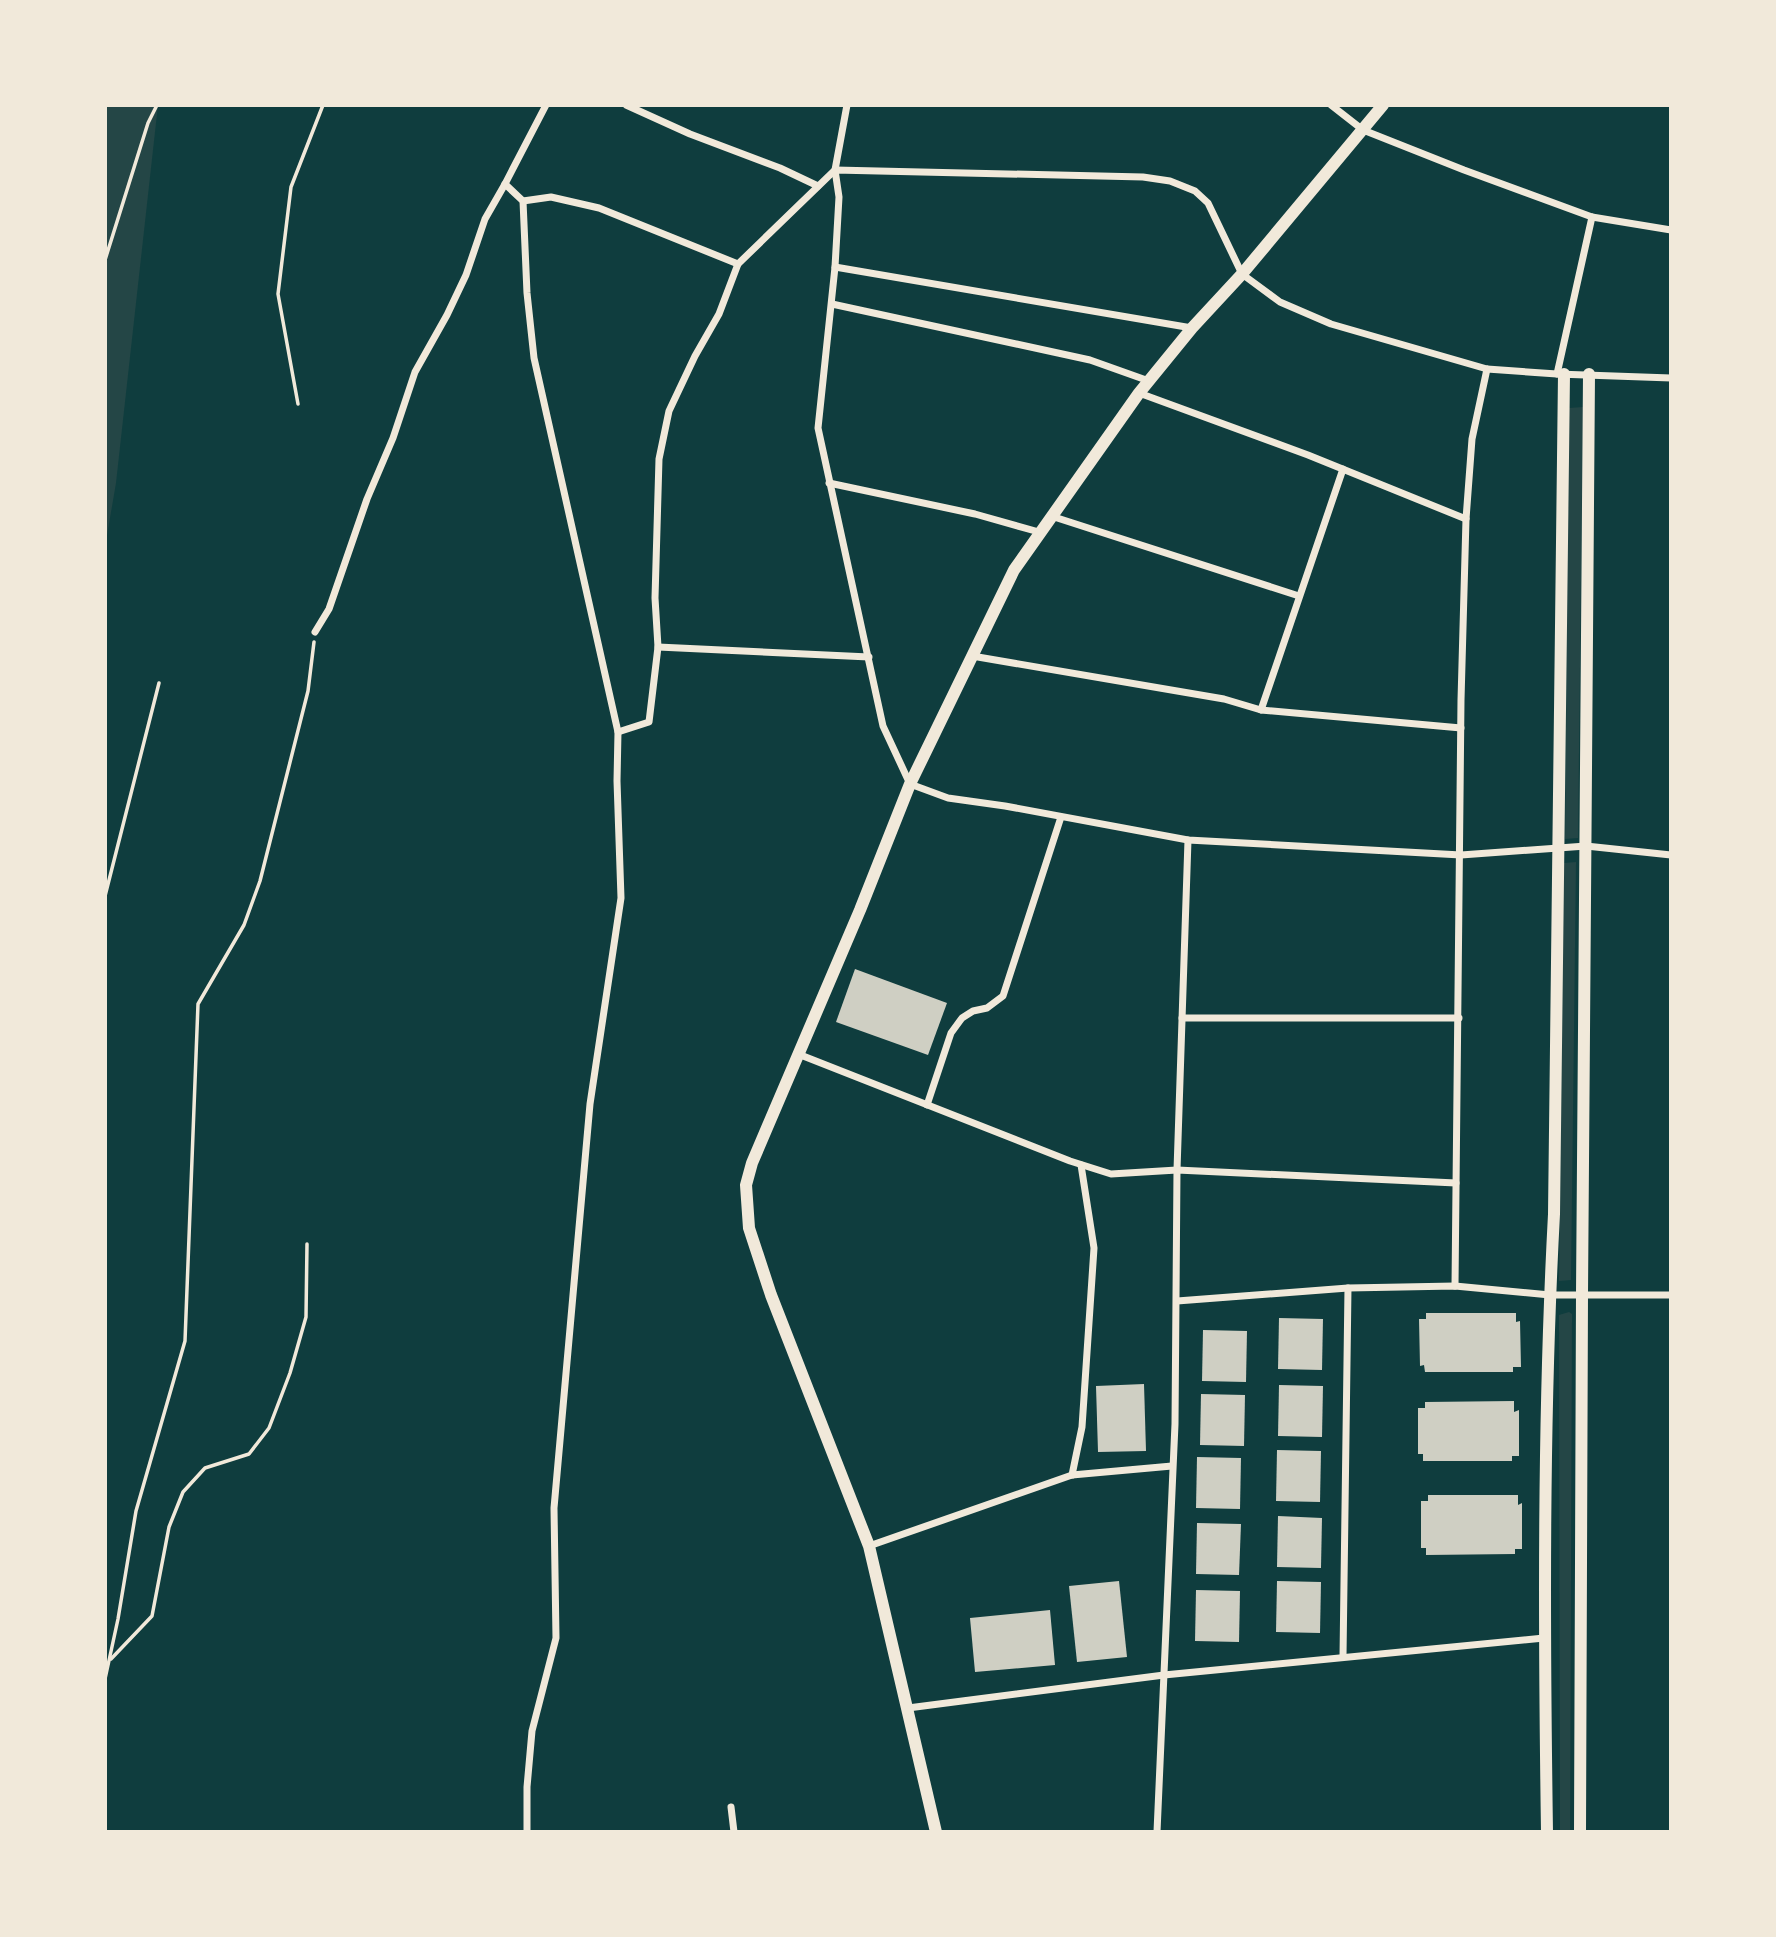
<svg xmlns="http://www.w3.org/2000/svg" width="1776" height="1937" viewBox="0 0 1776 1937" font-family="Quicksand,sans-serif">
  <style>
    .green { fill: #244646 }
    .building { fill: #cfcfc3 }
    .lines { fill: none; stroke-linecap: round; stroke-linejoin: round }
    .path { stroke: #f1e9da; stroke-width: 3.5 }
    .minor { stroke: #f1e9da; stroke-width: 7 }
    .tertiary { stroke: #f1e9da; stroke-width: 12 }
  </style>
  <rect width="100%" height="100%" fill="#0f3d3e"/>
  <g class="green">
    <path d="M105,105h53l-42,378 -11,64z"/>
    <path d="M1583,407l-5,431 -13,1 4,-431z"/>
    <path d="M1576,862l-5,418 -12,1 5,-418z"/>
    <path d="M1569,1312l3,2 -2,518h-10l-1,-517z"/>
  </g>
  <g class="building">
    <path d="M855,969l92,34 -19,52 -92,-33z"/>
    <path d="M1426,1313h90v9l4,-1 1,46h-8v5h-88l-1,-7 -4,1 -1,-47h7z"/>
    <path d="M1279,1318l44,1 -1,51 -44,-1z"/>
    <path d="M1203,1330l44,1 -1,51 -44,-1z"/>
    <path d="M1144,1384l2,67 -48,1 -2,-66z"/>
    <path d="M1279,1385l44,1 -1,51 -44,-1z"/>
    <path d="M1201,1394l44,1 -1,51 -44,-1z"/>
    <path d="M1514,1401v11l5,-2v46h-7v5h-89v-7h-5v-46h7v-6z"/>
    <path d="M1277,1450l44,1 -1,51 -44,-1z"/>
    <path d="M1197,1457l44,1 -1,51 -44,-1z"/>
    <path d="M1428,1495h90v10l4,-2v46h-7v5l-89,1v-7h-5v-47h7z"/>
    <path d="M1278,1516l44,2 -1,50 -44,-1z"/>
    <path d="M1197,1523l44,1 -2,51 -43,-1z"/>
    <path d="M1119,1581l8,76 -50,5 -8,-76z"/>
    <path d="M1277,1581l44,1 -1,51 -44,-1z"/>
    <path d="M1196,1590l44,1 -1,51 -44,-1z"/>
    <path d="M1050,1610l5,55 -80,7 -5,-54z"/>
  </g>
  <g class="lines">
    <g class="path">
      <path d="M105,260l43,-137 9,-18"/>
      <path d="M298,404l-20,-110 13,-107 32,-82"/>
      <path d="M105,896l54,-213"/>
      <path d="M111,1659l41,-43 17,-89 14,-35 22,-24 44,-14 20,-26 21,-55 16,-56 1,-73"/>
      <path d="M105,1679l13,-60 18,-108 49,-170 13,-337 46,-79 16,-44 48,-190 6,-49"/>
    </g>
    <g class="minor">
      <path d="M626,105l64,29 90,34 38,18"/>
      <path d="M847,105l-12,65 4,27 -4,70 -17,161 65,298 27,58 38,14 57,8 183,34 273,15 125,-9 85,9"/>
      <path d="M1331,105l32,25 101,40 128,47 79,13"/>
      <path d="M505,184l18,17 4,92 7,65 84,374 -1,49 4,117 -31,206 -36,404 2,130 -24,93 -5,56v45"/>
      <path d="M523,201l28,-4 48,11 139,56"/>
      <path d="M835,267l357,61"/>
      <path d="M832,304l258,56 59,21"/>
      <path d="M1557,374l35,-157"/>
      <path d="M1139,393l169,62 158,64"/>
      <path d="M829,483l146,31 64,18"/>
      <path d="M1051,516l248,80"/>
      <path d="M315,632l14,-23 38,-110 26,-61 22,-66 32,-57 19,-40 19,-56 20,-35 41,-79"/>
      <path d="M658,647l211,10"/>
      <path d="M972,656l252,43 37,11 200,18"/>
      <path d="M1261,710l82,-241"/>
      <path d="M618,732l31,-10 9,-75 -3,-49 4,-139 10,-48 26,-55 24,-42 19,-50 97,-94 308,7 27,4 25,10 13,12 34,71 38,28 51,22 156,45 70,5 114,4"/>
      <path d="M1182,1018h277"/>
      <path d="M798,1054l272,107 41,13 66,-4 279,13"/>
      <path d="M927,1105l24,-72 11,-15 11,-7 14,-3 16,-12 58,-179"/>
      <path d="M1455,1286l6,-586 5,-181 6,-80 15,-70"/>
      <path d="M1177,1301l171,-13 107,-2 95,9h121"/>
      <path d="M1072,1475l10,-48 12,-179 -13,-83"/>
      <path d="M869,1546l203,-71 100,-9"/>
      <path d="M1343,1657l5,-369"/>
      <path d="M908,1708l256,-33 380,-37"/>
      <path d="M731,1807l3,25"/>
      <path d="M1157,1832l18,-408 2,-254 11,-330"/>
    </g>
    <g class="tertiary">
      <path d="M936,1832l-67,-286 -98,-251 -22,-67 -3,-43 6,-22 108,-253 50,-126 104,-214 125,-177 53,-65 50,-54 141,-169"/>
      <path d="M1547,1832c-3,-206 -4,-413 7,-618l10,-840"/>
      <path d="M1580,1832l2,-539 7,-919"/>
    </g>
  </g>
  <rect width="1776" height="1937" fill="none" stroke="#f1e9da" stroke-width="214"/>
</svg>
